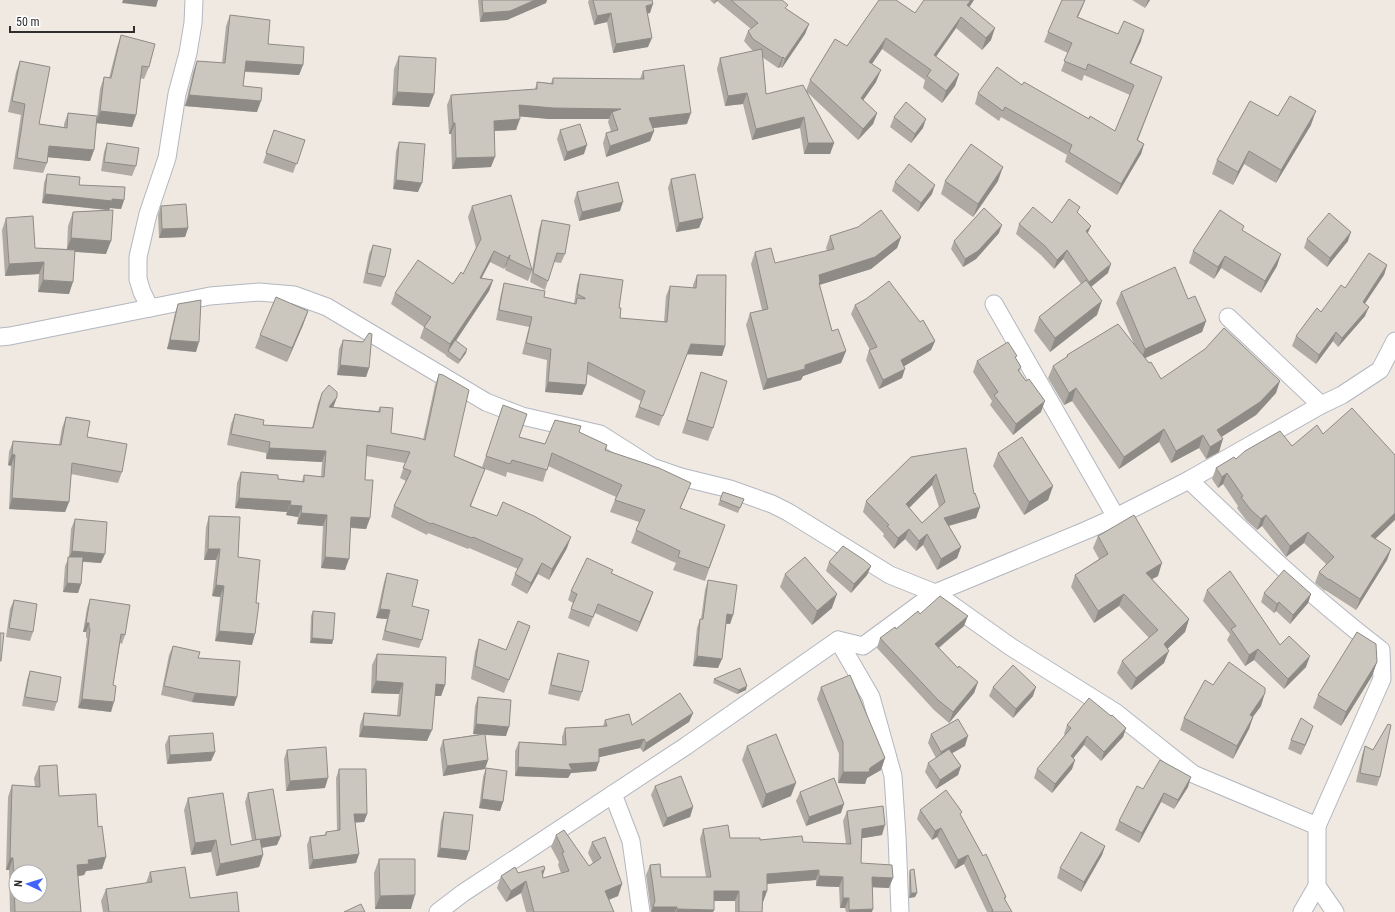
<svg xmlns="http://www.w3.org/2000/svg" width="1395" height="912" viewBox="0 0 1395 912" font-family="'Roboto Condensed',sans-serif">
  <style>
    .lines { fill: none; stroke-linecap: round; stroke-linejoin: round }
    .minor-casing { stroke: #b4b7c1; stroke-width: 19 }
    .minor { stroke: #fff; stroke-width: 17 }
    .wall { fill: #afaba4; fill-rule: evenodd }
    .shaded-wall { fill: #8e8b86 }
    .building { fill: #cbc7bf; stroke: #8e8b86; fill-rule: evenodd }
  </style>
  <rect width="100%" height="100%" fill="#efe9e1"/>
  <g class="lines">
    <defs>
      <g id="minor">
        <path d="M994,304l122,213"/>
        <path d="M150,308l-8,-16 -4,-13v-22l10,-43 19,-56 10,-64 11,-41 5,-30 1,-23"/>
        <path d="M1228,317l93,88"/>
        <path d="M0,337l10,-1 200,-40 49,-4 35,3 33,12 159,95 36,14 78,18 52,33 29,10 49,12 42,15 16,8 102,63 45,18 76,54 104,65 78,62 124,52"/>
        <path d="M1189,480c62,59 124,118 192,170l1,29 -65,147v60l-15,26"/>
        <path d="M838,640l33,57 22,79 4,60 3,76"/>
        <path d="M613,794l18,47 10,71"/>
        <path d="M1317,886l18,26"/>
        <path d="M438,912l25,-19 223,-147 152,-106 25,6 72,-53 152,-63 29,-13 73,-37 132,-75 21,-10 38,-25 15,-29"/>
      </g>
    </defs>
    <use href="#minor" class="minor-casing"/>
    <use href="#minor" class="minor"/>
  </g>
  <g class="wall">
    <path d="M478,0h69l-1,3 -39,17 -27,2z"/>
    <path d="M589,0h63l-2,13h-3l1,34 -35,6 -6,-31 -13,3 -6,-23z"/>
    <path d="M710,0h72l4,9 23,15 -4,10 -23,34 -2,-1 -2,1 -16,-11 4,37 40,-3 4,-11 37,-34 68,-33 54,-6 22,33 -9,10 -26,-22 -20,29 23,17 -4,12 -13,17 -19,-15 2,-8 -43,-31 -10,15 4,18 -13,18 14,13 -4,11 -15,16 -51,-48 27,51 -4,11h-26l-4,-26 -48,12 -9,-36 -18,2 -8,-37 3,-11 33,-7 -3,-3 -6,-7 4,-10 3,-2 -34,-28 -3,3z"/>
    <path d="M1085,0l-7,17 40,17 23,7 -11,23 32,13 -24,63 6,4 -3,10 -24,41 -52,-33 2,-7 -66,-38 -2,4 -24,-17 3,-11 44,-8 67,34 26,12 15,-36 -46,-20 -2,6 -21,-10 7,-18 -24,-11 4,-10z"/>
    <path d="M1132,0h18l-5,8z"/>
    <path d="M230,15l38,29 35,21 -4,10 -54,-3 -2,14 14,26 -72,-6 8,-34 4,-11 25,2 4,-37z"/>
    <path d="M121,35l28,32 -5,12 -4,-1 -4,37 -4,12 -36,-4 -2,27 -4,11 -42,-4 -1,6 -4,10 -30,-4 8,-54 -13,-3 8,-40 4,-11 19,63 25,3v-3l4,-11 29,3 3,-27 4,-12 5,1 8,-31z"/>
    <path d="M399,56l35,38 -5,13 -37,-2 2,-36z"/>
    <path d="M643,71l44,53 -34,4 1,3 -4,10 -44,16 -3,-14 3,-10 5,-2 -3,-9 1,-3h-60l-30,-3 -3,14 -22,1 -3,36 -39,2 -1,-35h-2l-2,-29 4,-10 84,-6 2,-7 14,1 2,-5 87,1z"/>
    <path d="M1278,116l33,9 -35,58 -32,-19 -11,21 -21,-11 5,-14z"/>
    <path d="M894,117l29,11 -12,15 -21,-16z"/>
    <path d="M274,130l31,10 -12,33 -30,-10z"/>
    <path d="M560,130l24,24 -20,7 -7,-22z"/>
    <path d="M399,142l19,50 -25,-3 3,-38z"/>
    <path d="M107,143l29,23 -4,10 -31,-5 3,-19z"/>
    <path d="M47,174l32,11 45,15 -3,9 -11,-1 -1,2 -3,44 -31,-2 -6,42 -31,-2 1,-18 -34,2 -3,-46 4,-12 29,30 32,1 1,-23 5,-14 33,-2 -64,-7 2,-20z"/>
    <path d="M671,179l32,39 -4,10 -23,4 -8,-44z"/>
    <path d="M945,181h53l-25,36 -32,-23z"/>
    <path d="M895,182l37,12 -14,18 -26,-21z"/>
    <path d="M577,192l43,19 -41,10 -5,-20z"/>
    <path d="M161,206l27,22 -3,9 -26,1 -1,-23z"/>
    <path d="M472,206l60,64 7,-41 3,-9 23,34 -4,9 -7,-1 -9,28 -15,-8 2,-11 -4,10 -23,-11 1,-4 -2,3 -14,-7 -9,16 12,2 -4,11 -33,50 10,12 -8,11 -12,-8v-1l-26,-17 4,-11 -33,-23 4,-11 58,-9 10,-10 13,-26 -8,-31z"/>
    <path d="M1078,214l30,59 -17,14 6,28 -47,37 -16,-21 5,-14 42,-33 -18,-25 -9,10 -13,-14 -25,-21 3,-10 33,-1z"/>
    <path d="M1242,230l35,36 -16,27 -40,-25 -7,11 -25,-16 4,-12z"/>
    <path d="M999,233l-23,26 -13,8 -12,-18 3,-8z"/>
    <path d="M830,236l71,1 -4,11 -26,21 -52,16 13,46 14,20 -5,12 -38,13 -2,4 -38,10 -17,-65 4,-12 12,-3 -11,-46 4,-12 20,11 52,-12 -1,-3z"/>
    <path d="M1307,239l41,2 -21,26 -23,-19z"/>
    <path d="M373,245l12,32 -4,10 -18,-4 6,-29z"/>
    <path d="M1387,265l-3,10 -19,28v13l-27,31 -5,-6 -17,23 -24,-18 4,-10 49,-48z"/>
    <path d="M580,274l39,34 1,10 44,4 2,-26 4,-10 23,2v-3l4,-10 28,71 -3,10 -35,-2 -28,72 -24,-9 6,-16 -54,-27 -1,11 -4,10 -37,-3 2,-32 -25,-6 7,-27 -33,-7 5,-26 3,-11 40,14 30,7 3,-20z"/>
    <path d="M1121,292l67,7 18,22 -4,11 -57,26 16,21 115,14 -20,22 -35,22 -2,15 -13,7 -7,-11 -28,15 -12,-21 -40,27 -47,-68 -8,4 -16,-27 5,-12 13,-8 1,-3 67,-11 -18,-41z"/>
    <path d="M866,299l54,23 15,19 -4,9 -27,16 -2,12 -23,11 -13,-29 3,-10h1l-19,-36 4,-9z"/>
    <path d="M178,304l18,48 -29,-3 8,-36z"/>
    <path d="M308,311l-5,14 -16,37 -32,-14 5,-13z"/>
    <path d="M343,340l20,2 6,26 -3,9 -29,-2 2,-26z"/>
    <path d="M1016,359l5,8 -2,5 22,40 -28,23 -23,-30 2,-4 -19,-29 4,-11z"/>
    <path d="M701,372l12,56 -5,13 -26,-8 15,-47z"/>
    <path d="M439,374l15,82 28,11 17,-49 20,19 26,7 34,-11 28,12 -1,5 80,45 -6,14 45,16 -20,56 -32,-11 3,-7 -45,-20 8,-21 -29,-10 6,-15 -68,-31 -5,16 -36,-10 -1,5 -21,-8 -14,37 96,42 -18,32 -11,-6 -11,20 -16,-9 4,-11 3,-5 -49,-21 -1,1 -40,-16 -1,2 -36,-18 3,-11 12,-25 -6,-3 5,-15 -39,-7 -1,24 5,38 -4,11 -16,-1 -5,42 -24,-2 2,-42 -26,-2 1,-7 -12,-2 1,-3 -52,-4 2,-25 4,-11 37,7 24,2 2,-6 17,2 1,-15 -56,-3v-6l-39,-8 4,-21 4,-10 28,11 49,3 6,-25 4,-10 15,4 -4,10 45,4 2,-4 11,26 32,7 12,-55z"/>
    <path d="M66,417l21,20 35,35 -4,11 -47,-9 -2,28 -4,10 -56,-3 2,-43 -3,-1 1,-13 4,-11 46,4 3,-17z"/>
    <path d="M1292,446l83,93 16,10 -4,11 -31,50 -31,-20v1l-10,-8 4,-11 7,-8 -22,-21 -18,14 -24,-31 -5,4 -11,-10 -9,-12 1,-2 -15,-22 -5,4 -6,-9 4,-11 20,-9z"/>
    <path d="M998,453l55,33 -5,14 -24,15 -31,-49z"/>
    <path d="M911,457l63,37 6,13 -4,11 -27,8 12,21 -4,11 -20,12 -14,-25 -7,6 -11,-12 -11,10 -11,-13 1,-2 -21,-22 3,-11zM932,485l7,22 -17,16 -13,-15z"/>
    <path d="M723,492l21,7 -6,14 -20,-8z"/>
    <path d="M209,516l29,41 18,46 -4,42 -37,-4 5,-44 -8,-1 4,-36h-12l2,-33z"/>
    <path d="M75,519l26,44 -18,-1 -2,22 -3,9 -15,-1 2,-26 4,-9 2,-28z"/>
    <path d="M1098,536l60,40 -6,3 37,40 -4,13 -18,17 -3,14 -33,27 -14,-17 5,-12 27,-23 -30,-32 -25,17 -23,-36 4,-12 24,-16 -6,-11z"/>
    <path d="M829,562l42,4 -4,9 -16,18 -25,-22z"/>
    <path d="M387,573l25,33 10,34 -3,8 -37,-8 5,-21 -11,-1 8,-36z"/>
    <path d="M611,574l42,18 -16,40 -42,-19 -6,14 -21,-9 5,-15 -5,-3 3,-9z"/>
    <path d="M785,574l47,34 -20,17 -32,-38z"/>
    <path d="M708,580l25,35 -3,9h-4l-8,44 -25,-2 4,-38 3,-9h1l4,-29z"/>
    <path d="M1207,590l73,55 26,22 -22,22 -30,-29 -9,6 -18,-26 3,-6 -27,-33z"/>
    <path d="M1264,593l47,1 -3,9 -18,21 -14,-13 -2,2 -13,-11z"/>
    <path d="M90,599l35,36 -3,9 -2,-1 -7,42 -2,27 -33,-4 9,-70h-1v-6h-3l4,-24z"/>
    <path d="M14,600l19,32 -3,9 -24,-4 4,-28z"/>
    <path d="M313,611l20,29 -1,4 -22,-1 1,-27z"/>
    <path d="M920,614l44,12 -25,22 19,20 20,14 -4,11 -25,30 -15,-13 -57,-62 3,-10 16,-9z"/>
    <path d="M530,626l-26,67 -33,-14 4,-27 4,-13 27,11z"/>
    <path d="M173,646l25,12 36,48 -42,-4 -31,-7 8,-40z"/>
    <path d="M558,653l24,39 -3,9 -31,-7 7,-32z"/>
    <path d="M377,654l68,31 -4,11h-6l-8,45 -68,-4 1,-12 4,-12 33,2 2,-21 -28,-1 1,-28z"/>
    <path d="M1377,662l-5,14 -31,50 -28,-18 5,-13z"/>
    <path d="M30,671l27,31 -3,9 -32,-5 5,-26z"/>
    <path d="M714,679l32,11 -9,4 -24,-11z"/>
    <path d="M1213,685l48,21 -8,11 -4,12 -16,30 -53,-29 4,-12z"/>
    <path d="M821,687l64,71 -4,12 -14,8 -2,6 -27,-1 1,-29 -22,-55z"/>
    <path d="M993,687l40,9 -20,22 -24,-22z"/>
    <path d="M478,697l28,39 -21,-1 3,25 -3,9 -42,7 -3,-27 3,-9 37,-6h-7l2,-28z"/>
    <path d="M693,713l-4,9 -46,30 -3,-4 -41,9 -3,14 -25,2 -3,5 -53,-2v-25l4,-9 43,2v-7l3,-9 38,-2 2,-6 27,5z"/>
    <path d="M1111,716l15,12 -3,9 -22,24 -17,-16 -11,13 2,2 -3,9 -20,24 -18,-15 3,-9 28,-34 -1,-1 3,-9z"/>
    <path d="M931,734l34,12 -13,7 9,13 -3,9 -22,14 -11,-17 3,-9 8,-5 -8,-15z"/>
    <path d="M1310,735l-9,20 -13,-6 3,-9z"/>
    <path d="M169,736l46,16 -4,9 -44,3 -2,-19z"/>
    <path d="M747,746l44,50 -29,12 -20,-48z"/>
    <path d="M1365,746l8,4 7,27 -3,9 -21,-4 6,-27z"/>
    <path d="M287,750l38,38 -39,3 -2,-32z"/>
    <path d="M39,766l20,30 39,31 8,30 -4,12 -16,2 -2,4 -6,1 3,36h-71l-1,-42h-3l2,-73 4,-12 23,2 -1,-9z"/>
    <path d="M486,768l17,34 -3,9 -21,-3 4,-31z"/>
    <path d="M339,769l28,45 -3,8h-9l4,32 -3,9 -47,6 -2,-24 3,-8 15,-2 1,-3 11,-1 -1,-53z"/>
    <path d="M655,786l38,21 -3,10 -27,10 -12,-32z"/>
    <path d="M1188,787l-14,22 -13,-7 -22,41 -24,-13 4,-9 24,-32z"/>
    <path d="M800,792l41,21 -35,13 -10,-25z"/>
    <path d="M248,793l29,52 -15,3 1,7 -4,12 -43,9 -5,-24 -20,3 -7,-45 4,-12 43,47 21,-4 -7,-39z"/>
    <path d="M920,810l40,6 23,40 23,41 -1,3 7,12h-25l-23,-48 -9,5 -18,-32 -5,3 -15,-21z"/>
    <path d="M847,811l35,24 -20,3 -1,25 28,25 -17,-1v25h-26l-1,-4h-5l-1,-21 -23,-1v-6l-49,4v7l-4,11 -1,10h-27v-11h-21v9l-1,2h-62l-5,-37 4,-10 11,12h45l-6,-38 3,-10 27,9 73,4 43,2 -3,-23z"/>
    <path d="M444,812l22,48 -29,-3 4,-36z"/>
    <path d="M556,835l33,31 4,-3 -5,-10 4,-11 30,42 -4,12 -9,4 5,12h-88l-5,-19 -15,9 -9,-14 4,-12 17,-3 25,3v2l18,-5 -3,-8 1,-3 -8,-15z"/>
    <path d="M1105,846l-3,9 -21,37 -24,-14 3,-10z"/>
    <path d="M379,859l32,50h-36l-1,-36z"/>
    <path d="M910,870l7,23 -2,4 -6,1v-24z"/>
    <path d="M150,872l40,26 49,14h-136l-2,-11 5,-12 40,-6z"/>
  </g>
  <g class="shaded-wall">
    <path d="M123,0h35l-2,7 -34,-4z"/>
    <path d="M535,0h12l-1,3 -39,17 -27,2 3,-9z"/>
    <path d="M716,0h2l-4,4z"/>
    <path d="M971,0h3l-11,17 4,-12z"/>
    <path d="M1085,0l-3,8 -9,19 4,-10z"/>
    <path d="M1148,0h2l-5,8z"/>
    <path d="M653,4l-3,9 -7,2 3,-9z"/>
    <path d="M611,13l-4,9 -13,3 3,-9z"/>
    <path d="M961,17l-5,11 -27,38 5,-11z"/>
    <path d="M809,24l-4,10 -23,34 3,-9z"/>
    <path d="M995,28l-4,12 -9,10 4,-12z"/>
    <path d="M1144,30l-3,11 -15,33 4,-11z"/>
    <path d="M652,38l-4,9 -35,6 3,-9z"/>
    <path d="M886,38l-4,11 -17,25 4,-12z"/>
    <path d="M783,57l-3,10 -2,1 4,-10z"/>
    <path d="M246,61l57,4 -4,10 -57,-4z"/>
    <path d="M881,70l-5,12 -19,27 4,-11z"/>
    <path d="M959,74l-4,12 -13,17 4,-12z"/>
    <path d="M397,92l37,2 -5,13 -37,-2z"/>
    <path d="M747,93l-4,11 -18,2 3,-10z"/>
    <path d="M189,95l72,6 -4,11 -72,-6z"/>
    <path d="M519,105l102,4 -9,3 -3,7h-60l-34,-3z"/>
    <path d="M100,111l36,4 -4,12 -36,-4z"/>
    <path d="M1316,111l-5,14 -35,58 5,-13z"/>
    <path d="M691,113l-4,11 -42,5 4,-11z"/>
    <path d="M877,113l-4,11 -15,16 5,-11z"/>
    <path d="M804,117l-4,11 -48,12 4,-11z"/>
    <path d="M520,119l-4,11 -26,1 4,-10z"/>
    <path d="M926,119l-3,9 -12,15 4,-9z"/>
    <path d="M453,123h2l-4,11h-2z"/>
    <path d="M654,131l-4,10 -44,16 4,-11z"/>
    <path d="M808,143h26l-4,11h-26z"/>
    <path d="M1144,144l-3,10 -24,41 4,-11z"/>
    <path d="M587,145l-3,9 -20,7 3,-9z"/>
    <path d="M49,146l45,4 -4,11 -45,-4z"/>
    <path d="M1249,151l-5,13 -11,21 5,-13z"/>
    <path d="M495,157l-4,10 -39,2 4,-11z"/>
    <path d="M1003,167l-5,14 -25,36 5,-13z"/>
    <path d="M396,180l26,3 -4,9 -25,-3z"/>
    <path d="M935,185l-3,9 -14,18 3,-9z"/>
    <path d="M45,194l67,5 12,1 -3,9 -11,-1 -1,2 -67,-7z"/>
    <path d="M623,202l-3,9 -41,10 3,-9z"/>
    <path d="M703,218l-4,10 -23,4 3,-9z"/>
    <path d="M1002,225l-3,8 -23,26 -13,8 2,-8z"/>
    <path d="M1091,226l-4,9 -1,-4z"/>
    <path d="M188,228l-3,9 -26,1 3,-9z"/>
    <path d="M1351,232l-3,9 -21,26 3,-9z"/>
    <path d="M901,237l-4,11 -26,21 -52,16 -3,9 3,-19z"/>
    <path d="M71,238l40,3 -5,13 -40,-3z"/>
    <path d="M1067,250l-4,9 -9,10 3,-9z"/>
    <path d="M494,251l-4,11 -14,27 4,-11z"/>
    <path d="M1281,254l-4,12 -16,27 4,-12z"/>
    <path d="M510,255l-4,11 -2,3 4,-11z"/>
    <path d="M1225,256l-4,12 -7,11 4,-12z"/>
    <path d="M44,262l-5,12 -34,2 4,-12z"/>
    <path d="M1111,264l-3,9 -22,18 3,-9z"/>
    <path d="M1387,265l-3,10 -24,36 3,-9z"/>
    <path d="M43,280l30,2 -4,12 -31,-2z"/>
    <path d="M493,280l-4,11 -41,61v-1l2,-7z"/>
    <path d="M1102,301l-5,14 -47,37 5,-14z"/>
    <path d="M1369,307l-4,9 -27,31 4,-9z"/>
    <path d="M308,311l-5,14 -16,37 5,-14z"/>
    <path d="M1206,321l-4,11 -61,28 4,-11z"/>
    <path d="M1336,332l-3,9 -17,23 3,-9z"/>
    <path d="M170,340l29,2 -3,10 -29,-3z"/>
    <path d="M935,341l-4,9 -33,20 3,-10z"/>
    <path d="M691,344l34,2 -3,10 -35,-2 -28,72z"/>
    <path d="M467,349l-1,4 -8,11 2,-4z"/>
    <path d="M846,351l-5,12 -38,13 -2,4 -38,10 4,-11z"/>
    <path d="M340,365l29,3 -3,9 -29,-2z"/>
    <path d="M905,369l-3,9 -23,11 4,-9z"/>
    <path d="M1280,381l-4,12 -20,22 -44,28 5,-13z"/>
    <path d="M548,382l38,3 -4,10 -37,-3z"/>
    <path d="M1076,388l-4,13 -8,4 5,-12z"/>
    <path d="M337,397l-4,11 -4,-1z"/>
    <path d="M1045,401l-4,11 -28,23 3,-11z"/>
    <path d="M1164,429l-5,13 -40,27 5,-12z"/>
    <path d="M1203,435l-4,13 -28,15 5,-12z"/>
    <path d="M1223,439l-4,13 -13,7 4,-12z"/>
    <path d="M269,448l57,3 -4,11 -56,-3z"/>
    <path d="M12,454l3,1 -4,11 -3,-1z"/>
    <path d="M1227,473l-4,11 -5,4 4,-11z"/>
    <path d="M936,474l-4,11 -30,30 4,-11z"/>
    <path d="M691,483l-5,12 -11,26 5,-13z"/>
    <path d="M1053,486l-5,14 -24,15 5,-13z"/>
    <path d="M12,498l57,4 -4,10 -56,-3z"/>
    <path d="M239,498l52,3 -4,11 -52,-4z"/>
    <path d="M290,505l12,1 -4,11 -12,-2z"/>
    <path d="M980,507l-4,11 -36,10 4,-10z"/>
    <path d="M301,513l26,2 -4,11 -26,-2z"/>
    <path d="M1395,513v7l-28,27 4,-11z"/>
    <path d="M1266,515l-4,11 -5,4 4,-11z"/>
    <path d="M351,517l19,1 -4,11 -19,-2z"/>
    <path d="M909,529l-4,10 -11,10 4,-11z"/>
    <path d="M1308,532l-4,11 -18,14 4,-11z"/>
    <path d="M927,534l-4,11 -7,6 3,-10z"/>
    <path d="M571,537l-4,11 -18,32 3,-11z"/>
    <path d="M961,547l-4,11 -20,12 4,-11z"/>
    <path d="M208,549h12l-4,11h-12z"/>
    <path d="M1391,549l-4,11 -31,50 4,-11z"/>
    <path d="M72,551l33,3 -4,9 -33,-3z"/>
    <path d="M325,557l24,2 -4,11 -24,-2z"/>
    <path d="M542,563l-4,11 -11,20 4,-11z"/>
    <path d="M1162,563l-4,13 -17,9 5,-12z"/>
    <path d="M871,566l-4,9 -16,18 3,-9z"/>
    <path d="M67,583l14,1 -3,9 -15,-1z"/>
    <path d="M216,585l8,1 -4,11 -8,-1z"/>
    <path d="M653,592l-3,9 -13,31 3,-10z"/>
    <path d="M837,594l-5,14 -20,17 5,-14z"/>
    <path d="M1124,594l-5,12 -25,17 4,-12z"/>
    <path d="M1311,594l-3,9 -18,21 3,-9z"/>
    <path d="M1279,602l-3,9 -2,2 3,-9z"/>
    <path d="M380,609l10,1 -3,9 -11,-1z"/>
    <path d="M727,614l6,1 -3,9 -7,-1z"/>
    <path d="M968,616l-4,10 -33,28 4,-10z"/>
    <path d="M1189,619l-4,13 -26,25 5,-13z"/>
    <path d="M86,623h3l-3,9h-3z"/>
    <path d="M530,626l-5,12 -21,55 5,-13z"/>
    <path d="M219,631l36,3 -3,11 -37,-4z"/>
    <path d="M312,638l21,2 -1,4 -22,-1z"/>
    <path d="M1258,649l-4,11 -9,6 4,-11z"/>
    <path d="M1169,651l-5,12 -33,27 5,-12z"/>
    <path d="M697,656l25,3 -4,9 -25,-2z"/>
    <path d="M1310,656l-4,11 -22,22 4,-10z"/>
    <path d="M1377,662l-5,14 -31,50 5,-14z"/>
    <path d="M376,681l27,2 -4,11 -28,-1z"/>
    <path d="M978,682l-4,11 -25,30 4,-11z"/>
    <path d="M436,684l9,1 -4,11h-9z"/>
    <path d="M747,686l-1,4 -9,4 2,-4z"/>
    <path d="M1036,687l-3,9 -20,22 3,-9z"/>
    <path d="M195,693l42,4 -3,9 -42,-4z"/>
    <path d="M1265,693l-4,13 -16,21 5,-12z"/>
    <path d="M82,699l32,3 -3,10 -33,-4z"/>
    <path d="M693,713l-4,9 -46,30 3,-9z"/>
    <path d="M1253,717l-4,12 -16,30 4,-13z"/>
    <path d="M476,724l33,3 -3,9 -33,-2z"/>
    <path d="M363,726l69,4 -5,11 -68,-4z"/>
    <path d="M1313,726l-3,9 -9,20 4,-10z"/>
    <path d="M1126,728l-3,9 -22,24 3,-9z"/>
    <path d="M968,736l-3,10 -27,15 3,-9z"/>
    <path d="M1087,736l-3,9 -17,21 4,-10z"/>
    <path d="M644,739l-4,9 -44,10 3,-9z"/>
    <path d="M215,752l-4,9 -44,3 3,-9z"/>
    <path d="M885,758l-4,12 -14,8 -2,6 -27,-1 5,-11z"/>
    <path d="M488,760l-3,9 -42,7 4,-10z"/>
    <path d="M1075,760l-3,9 -20,24 3,-9z"/>
    <path d="M599,762l-3,9 -25,2 -3,5 -53,-2 3,-9z"/>
    <path d="M961,766l-3,9 -22,14 4,-9z"/>
    <path d="M1191,777l-3,10 -14,22 4,-9z"/>
    <path d="M328,778l-3,10 -39,3 4,-10z"/>
    <path d="M796,783l-5,13 -29,12 4,-14z"/>
    <path d="M1164,793l-3,9 -22,41 3,-10z"/>
    <path d="M482,799l21,3 -3,9 -21,-3z"/>
    <path d="M844,804l-3,9 -35,13 3,-9z"/>
    <path d="M693,807l-3,10 -27,10 4,-9z"/>
    <path d="M354,814h13l-3,8 -13,1z"/>
    <path d="M885,825l-3,10 -24,4 4,-10z"/>
    <path d="M941,828l-4,9 -5,3 3,-9z"/>
    <path d="M281,836l-4,9 -24,4 3,-9z"/>
    <path d="M216,840l-5,12 -20,3 4,-12z"/>
    <path d="M1105,846l-3,9 -21,37 3,-10z"/>
    <path d="M440,848l29,3 -3,9 -29,-3z"/>
    <path d="M359,854l-3,9 -47,6 4,-9z"/>
    <path d="M263,855l-4,12 -43,9 4,-12z"/>
    <path d="M968,855l-4,9 -9,5 3,-9z"/>
    <path d="M106,857l-4,12 -16,2 -2,4 -11,2 4,-12 11,-5z"/>
    <path d="M10,858h3l-4,12h-3z"/>
    <path d="M545,869l-4,12 1,-10z"/>
    <path d="M819,870l-3,10 -52,4 3,-10z"/>
    <path d="M819,876l24,1 -4,10 -23,-1z"/>
    <path d="M872,877l21,1 -4,10 -21,-1z"/>
    <path d="M526,881l-5,12 -15,9 5,-11z"/>
    <path d="M622,884l-4,12 -18,7 5,-12z"/>
    <path d="M714,891h25l-4,10h-25z"/>
    <path d="M763,891h4l-4,11h-4z"/>
    <path d="M911,893h6l-2,4 -6,1z"/>
    <path d="M415,895l-4,14h-36l5,-13z"/>
    <path d="M843,898h6l-4,10h-5z"/>
    <path d="M653,907h24l-2,5h-24z"/>
    <path d="M677,909l37,1 -1,2h-37z"/>
    <path d="M873,909l-1,3h-23v-2z"/>
  </g>
  <g class="building">
    <path d="M482,0h53l-25,11 -27,2z"/>
    <path d="M593,0h59l1,4 -7,2 6,32 -36,6 -5,-31 -14,3z"/>
    <path d="M731,0h51l6,5 -3,3 24,16 -24,35 -2,-2 -1,1 -29,-19 -5,-8 10,-8z"/>
    <path d="M879,0h17l19,13 9,-13h47l-4,5 28,23 -9,10 -25,-21 -27,38 25,19 -13,17 -19,-15 4,-6 -45,-32 -17,24 12,8 -20,28 16,15 -14,16 -53,-49 25,-41 12,7z"/>
    <path d="M1062,0h23l-8,17 41,17 6,-13 20,9 -14,33 32,14 -25,63 7,4 -23,40 -52,-32 3,-7 -67,-38 -2,4 -25,-18 19,-26 25,18 2,-3 65,37 1,-3 25,15 19,-46 -46,-21 -2,6 -22,-9 8,-18 -24,-11z"/>
    <path d="M230,15l40,5 -2,24 36,3 -1,18 -57,-4 -3,25 19,2 -1,13 -72,-6 8,-34 28,2z"/>
    <path d="M121,35l34,9 -6,23 -7,-1 -6,49 -36,-4 4,-34 7,1z"/>
    <path d="M762,49l4,45 37,-9 31,58h-26l-4,-26 -48,12 -9,-36 -19,3 -8,-38z"/>
    <path d="M399,56l37,2 -2,36 -37,-2z"/>
    <path d="M20,61l30,6 -11,57 28,4 1,-15 29,3 -3,34 -45,-4 -2,17 -30,-5 8,-54 -13,-3z"/>
    <path d="M684,65l7,48 -42,5 5,13 -44,15 -4,-13 12,-3 -6,-18 9,-3 -68,-1 -34,-3 1,14 -26,2 1,36 -39,1 -1,-35h-2l-2,-28 86,-6v-7l16,2v-6l91,1 -1,-8z"/>
    <path d="M1290,96l26,15 -35,59 -32,-19 -11,21 -21,-12 33,-59 28,15z"/>
    <path d="M906,102l20,17 -11,15 -21,-17z"/>
    <path d="M580,124l7,21 -20,7 -7,-22z"/>
    <path d="M274,130l31,10 -8,24 -31,-11z"/>
    <path d="M399,142l26,2 -3,39 -26,-3z"/>
    <path d="M107,143l32,5 -3,18 -32,-4z"/>
    <path d="M971,144l32,23 -25,37 -33,-23z"/>
    <path d="M909,164l26,21 -14,18 -26,-21z"/>
    <path d="M47,174l33,3 -1,8 46,2 -1,13 -12,-1v2l-67,-7z"/>
    <path d="M695,174l8,44 -24,5 -8,-44z"/>
    <path d="M618,182l5,20 -41,10 -5,-20z"/>
    <path d="M511,195l21,75 -23,-11 1,-4 -2,3 -14,-7 -14,27 13,2 -43,64 -26,-17 7,-10 -36,-24 23,-33 35,24 8,-12 2,2 18,-35 -9,-33z"/>
    <path d="M1069,199l11,8 -3,5 14,14 -5,5 25,33 -22,18 -22,-32 -10,10 -12,-14 -26,-22 14,-17 19,16z"/>
    <path d="M186,204l2,24 -26,1 -1,-23z"/>
    <path d="M984,208l18,17 -24,26 -13,8 -11,-18z"/>
    <path d="M113,210l-2,31 -40,-3 2,-26z"/>
    <path d="M881,210l20,27 -26,20 -56,18 1,7 -1,1 13,48 6,-2 8,22 -41,14v4l-38,10 -17,-66 18,-4 -13,-57 16,-4 4,15 59,-14 -4,-13 28,-9z"/>
    <path d="M1220,210l24,16 -2,4 39,24 -16,27 -40,-25 -7,11 -25,-16z"/>
    <path d="M1329,213l22,19 -21,26 -23,-19z"/>
    <path d="M33,216l2,32 40,2 -2,32 -30,-2 1,-18 -35,2 -3,-46z"/>
    <path d="M542,220l28,5 -5,29 -8,-1 -9,28 -15,-8z"/>
    <path d="M373,245l18,4 -6,28 -18,-4z"/>
    <path d="M1369,253l18,12 -24,37 6,5 -27,31 -6,-6 -17,23 -23,-19 21,-28 4,4 20,-27 4,3z"/>
    <path d="M1175,267l13,32 7,-3 11,25 -61,28 -24,-57z"/>
    <path d="M580,274l43,6 -4,28h2l-1,10 47,4 3,-36 26,2 1,-13h29l-1,71 -34,-2 -28,72 -24,-9 6,-16 -57,-29 -2,23 -38,-3 3,-33 -25,-6 6,-26 -33,-7 5,-27 41,8 -1,6 32,7 1,-6 8,1v-1l-8,-4z"/>
    <path d="M1086,280l16,21 -47,37 -16,-21z"/>
    <path d="M889,281l31,41 3,-2 12,21 -34,19 4,9 -22,11 -14,-30 8,-3 -22,-42 11,-6z"/>
    <path d="M276,297l32,14 -16,37 -32,-13z"/>
    <path d="M201,300l-2,42 -29,-2 8,-36z"/>
    <path d="M1118,324l31,39 2,-1 10,17 44,-30 19,-21 56,53 -20,21 -43,28 6,9 -13,8 -7,-12 -27,16 -12,-22 -40,28 -48,-69 -7,5 -16,-27 15,-10 -1,-1z"/>
    <path d="M369,333l3,1 -3,34 -29,-3 3,-25 20,2z"/>
    <path d="M455,340l12,9 -7,11 -12,-9z"/>
    <path d="M1008,342l9,14 -2,1 6,10 -3,3 8,11 3,-2 16,22 -29,23 -22,-29 4,-3 -21,-31z"/>
    <path d="M701,372l26,9 -14,47 -26,-8z"/>
    <path d="M439,374l4,1 26,15 -15,66 31,13 -15,37 27,10 6,-14 31,14 37,21 -19,32 -10,-6 -11,20 -16,-9 8,-15 -50,-22 -1,1 -40,-15 -1,1 -37,-18 17,-35 -8,-3 7,-16 -43,-7 -2,35h8l-3,38 -19,-1 -2,42 -24,-2 2,-42 -26,-2 1,-7 -12,-1 1,-4 -52,-3 2,-26 37,3v4l26,3v-7l20,2 2,-26 -57,-3 1,-6 -39,-8 4,-20 29,6 -1,5 50,3 9,-35 7,-8 8,7v5l-8,10 51,5v-5l13,1 -2,25 28,5 6,2z"/>
    <path d="M503,405l24,9 -8,23 26,7 10,-24 26,6 -2,6 28,13 -2,5 54,18 32,15 -11,25 45,17 -16,43 -31,-11 2,-6 -44,-21 9,-20 -30,-10 7,-15 -70,-32 -5,17 -35,-10 -2,4 -24,-8z"/>
    <path d="M1352,408l43,47v58l-24,23 20,13 -31,50 -31,-20v1l-10,-8 15,-15 -26,-25 -18,14 -24,-31 -5,4 -11,-10 -9,-12 2,-1 -16,-23 -5,4 -6,-9 18,-11 2,2 9,-8 35,-20 12,15 25,-21 6,9z"/>
    <path d="M66,417l24,4 -3,16 40,7 -5,28 -50,-9 -3,39 -57,-4 3,-43 -3,-1 1,-13 48,4z"/>
    <path d="M1022,437l31,49 -24,16 -31,-49z"/>
    <path d="M966,448l8,46 1,-1 5,14 -36,11 17,29 -20,12 -14,-25 -8,7 -10,-12 -11,9 -11,-12 2,-1 -23,-24 45,-44zM936,474l9,28 -23,21 -16,-19z"/>
    <path d="M723,492l21,7 -4,9 -20,-8z"/>
    <path d="M1134,515l28,48 -16,10 43,46 -25,25 5,7 -33,27 -14,-17 36,-31 -34,-36 -26,17 -23,-36 33,-21 -10,-18z"/>
    <path d="M209,516l31,1 -2,40 22,3 -4,43h3l-4,31 -36,-3 5,-45 -8,-1 4,-36h-12z"/>
    <path d="M75,519l32,3 -2,32 -33,-3z"/>
    <path d="M843,546l21,14 7,6 -17,18 -25,-22z"/>
    <path d="M68,557h15l-2,27 -14,-1z"/>
    <path d="M805,557l32,37 -20,17 -32,-37z"/>
    <path d="M587,558l26,12 -2,3 42,19 -13,30 -42,-18 -5,13 -22,-8 6,-15 -6,-3z"/>
    <path d="M1284,570l27,24 -18,21 -14,-13 -2,2 -13,-11z"/>
    <path d="M1230,571l50,74 9,-9 21,20 -22,23 -30,-30 -9,6 -18,-26 5,-3 -29,-36z"/>
    <path d="M387,573l31,7 -6,26 17,4 -7,30 -37,-9 5,-21 -10,-1z"/>
    <path d="M708,580l29,5 -4,30 -6,-1 -5,45 -25,-3 3,-37h3z"/>
    <path d="M940,596l28,20 -33,28 23,24 1,-2 19,16 -25,30 -15,-12 -58,-62 15,-11 1,2 22,-18 2,3z"/>
    <path d="M90,599l40,6 -5,30 -4,-1 -8,51 3,1 -2,16 -32,-3 8,-70h-1v-6h-3z"/>
    <path d="M14,600l23,4 -4,28 -24,-4z"/>
    <path d="M313,611l22,2 -2,27 -21,-2z"/>
    <path d="M518,621l12,5 -21,54 -34,-14 4,-27 27,11z"/>
    <path d="M1357,632l19,12 1,18 -31,50 -28,-17z"/>
    <path d="M0,633h4l-3,28h-1z"/>
    <path d="M173,646l27,6 -2,6 42,3 -3,36 -42,-4 -31,-7z"/>
    <path d="M558,653l31,8 -7,31 -31,-7z"/>
    <path d="M377,654l69,3 -1,28 -9,-1 -4,46 -69,-4 1,-13 36,3 3,-33 -27,-2z"/>
    <path d="M1229,662l36,26v5l-15,22 3,2 -16,29 -53,-28 21,-38 8,5z"/>
    <path d="M1013,665l23,22 -20,22 -23,-22z"/>
    <path d="M740,668l7,18 -8,4 -25,-11z"/>
    <path d="M30,671l31,6 -4,25 -32,-5z"/>
    <path d="M850,675l35,83 -15,10 -1,4h-26v-30l-22,-55z"/>
    <path d="M680,693l13,20 -47,30 -2,-4 -45,10v13l-30,2 3,6 -54,-3 1,-25 47,3 -1,-17 42,-2 -2,-6 24,-6 3,11z"/>
    <path d="M478,697l33,3 -2,27 -33,-3z"/>
    <path d="M1089,698l22,18 1,-1 14,13 -22,24 -17,-16 -16,20 4,4 -20,24 -18,-15 34,-41 -4,-3z"/>
    <path d="M1301,718l12,8 -8,19 -14,-5z"/>
    <path d="M958,719l10,17 -27,16 -10,-18z"/>
    <path d="M1388,724l3,1 -11,52 -20,-4 5,-27 8,4z"/>
    <path d="M213,733l2,19 -45,3 -1,-19z"/>
    <path d="M485,734l3,26 -41,6 -4,-26z"/>
    <path d="M776,734l20,49 -30,11 -19,-48z"/>
    <path d="M326,747l2,31 -38,3 -3,-31z"/>
    <path d="M949,749l12,17 -21,14 -12,-17z"/>
    <path d="M1160,760l31,17 -13,23 -14,-7 -22,40 -23,-12 18,-35 6,3z"/>
    <path d="M57,765l2,31 37,-2 2,33 4,-1 4,31 -18,3 1,4 -12,1 4,47h-66l-2,-54h-3l2,-73 28,2 -1,-21zM16,872h24v24h-24z"/>
    <path d="M486,768l21,3 -4,31 -21,-3z"/>
    <path d="M339,769h27l1,45h-13l5,40 -46,6 -3,-23 16,-2v-3l14,-2z"/>
    <path d="M681,776l12,31 -26,11 -12,-32z"/>
    <path d="M834,778l10,26 -35,13 -9,-25z"/>
    <path d="M273,789l8,47 -25,4 -8,-47z"/>
    <path d="M946,790l16,22 -2,2 23,42 3,-2 20,43 -2,1 8,14h-21l2,-1 -25,-56 -10,5 -17,-32 -6,3 -15,-21z"/>
    <path d="M223,793l8,52 29,-6 3,16 -43,9 -4,-24 -21,3 -7,-45z"/>
    <path d="M883,806l2,19 -23,4 -1,34 31,2 1,13 -21,-1 1,32 -24,1v-12h-6v-21l-24,-1v-6l-52,4v17h-4l-1,21h-23v-21h-25v19l-37,-1v-2h-24l2,-6 -5,-36 10,-1 1,13h50l-8,-48 25,-4 2,13h30v2l42,-4 1,6 48,2 -4,-33z"/>
    <path d="M444,812l29,3 -4,36 -29,-3z"/>
    <path d="M564,830l25,36 12,-8 -9,-16 13,-5 17,47 -17,7 9,21h-80l-8,-31 -15,10 -10,-15 14,-9 3,6 26,-7 1,3 -3,2 1,7 26,-7 -7,-18 2,-1 -8,-17z"/>
    <path d="M1081,832l24,14 -21,36 -24,-14z"/>
    <path d="M379,859h36v36l-35,1z"/>
    <path d="M185,867l5,31 47,-6 2,20h-130l-3,-23 46,-7 -2,-10z"/>
    <path d="M914,869l3,24h-6l-1,-23z"/>
    <path d="M361,904l4,8h-21z"/>
  </g>
  <g transform="translate(28 884) rotate(274)"><circle r="19" fill="#ffffff" stroke="#ababab"/>
  <path d="M0-3L7 15L0 10L-7 15Z" fill="#4264fb"/>
  <text y="-6" font-size="11" font-weight="bold" text-anchor="middle" fill="#2e2e2e">N</text>
  </g>
  <path d="M10 26v6h124v-6" fill="none" stroke="#2e2e2e" stroke-width="2"/>
  <text x="16" y="26" font-size="12" fill="#2e2e2e" stroke="#ffffff" stroke-width="3" paint-order="stroke">50 m</text>
</svg>
